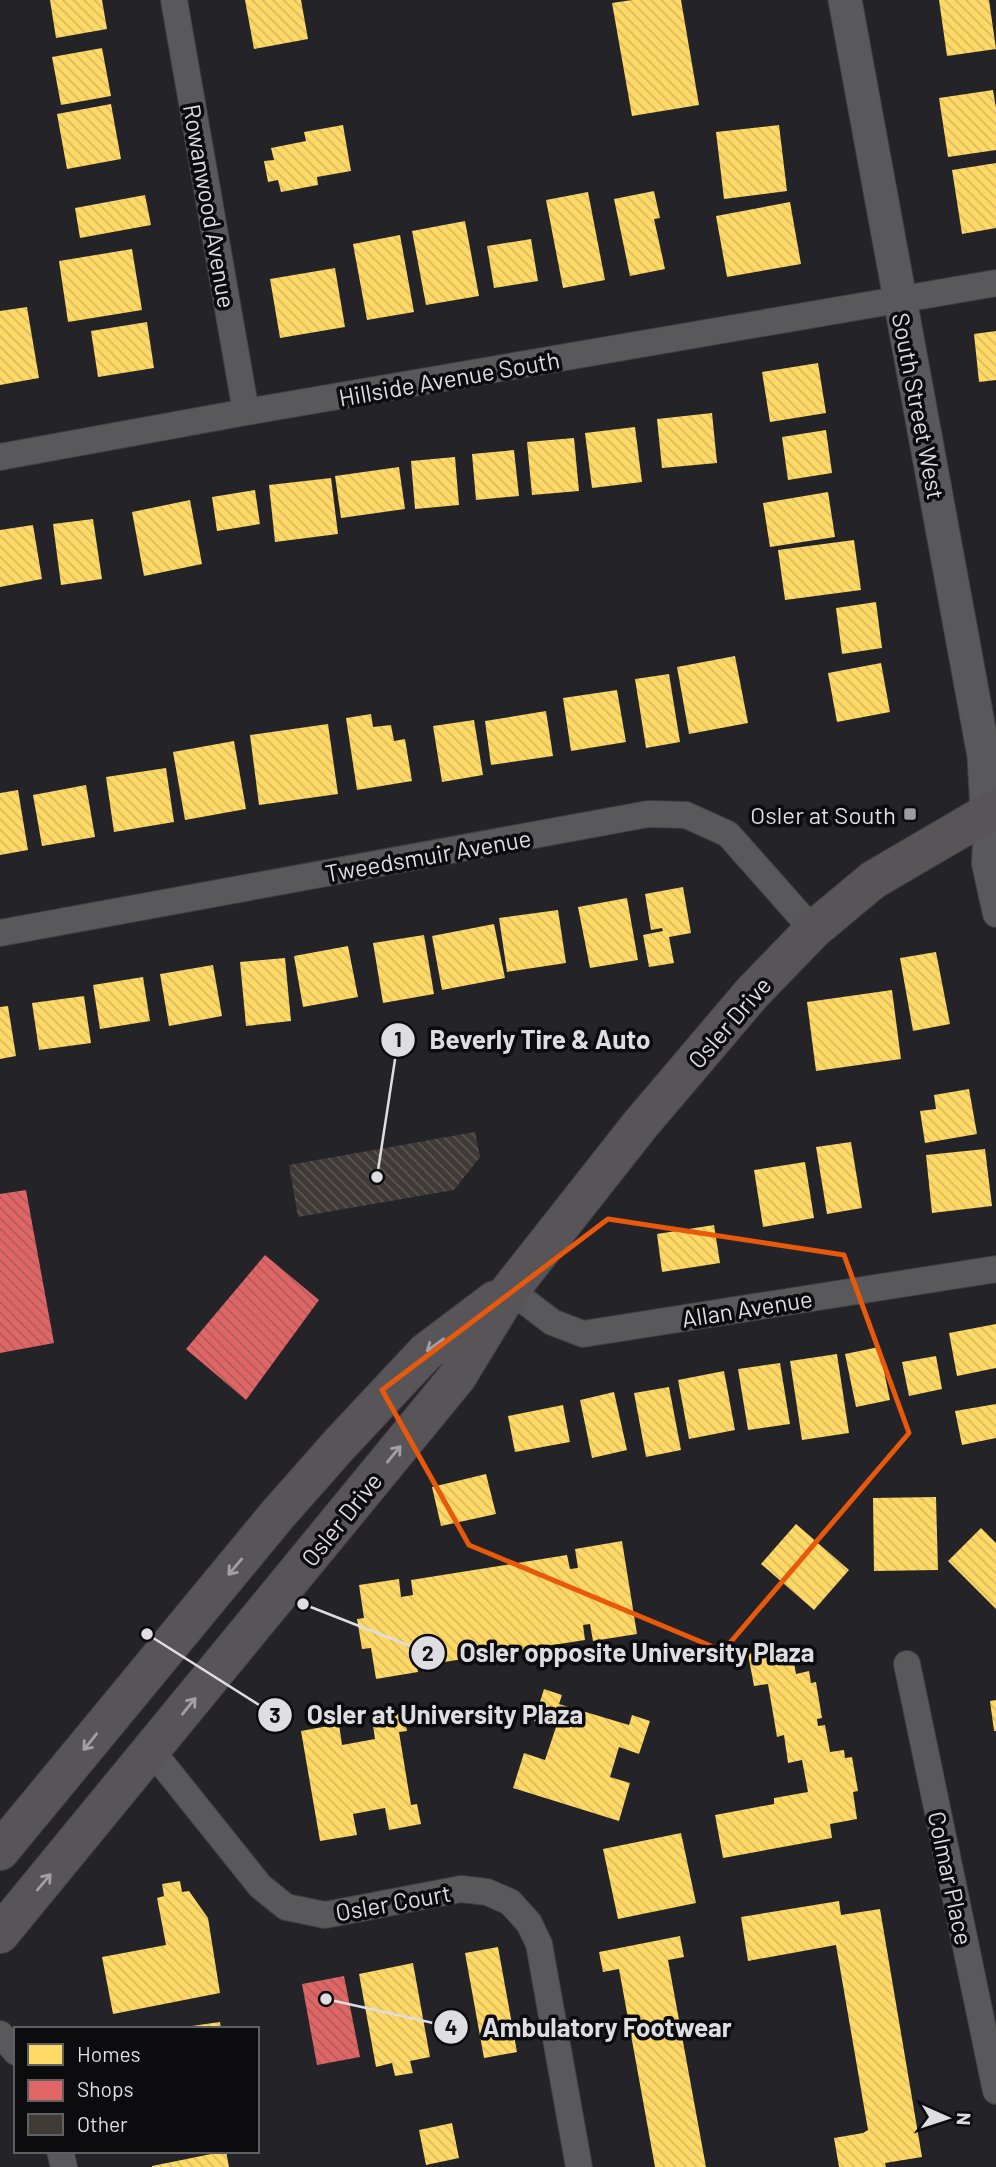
<svg xmlns="http://www.w3.org/2000/svg" width="996" height="2167" viewBox="0 0 996 2167" font-family="Barlow,sans-serif">
  <style>
    .homes { fill: url(#homes-back-hatch) }
    .shops { fill: url(#shops-back-hatch) }
    .building { fill: url(#building-back-hatch) }
    .lines { fill: none; stroke-linecap: round; stroke-linejoin: round }
    .minor-casing { stroke: #3f3f43; stroke-width: 28 }
    .tertiary-casing { stroke: #3f3f43; stroke-width: 35 }
    .secondary-casing { stroke: #3f3f43; stroke-width: 40 }
    .minor { stroke: #59595c; stroke-width: 26 }
    .tertiary { stroke: #59595c; stroke-width: 33 }
    .secondary { stroke: #585558; stroke-width: 38 }
    .oneway { stroke: #a1a0a4 }
    .marked { fill: none; stroke: #e8590c; stroke-width: 5; stroke-linejoin: round }
    .poi-dot { fill: #9c9ca1; stroke: #0c0c0f; stroke-width: 2.5 }
    .labels { text-anchor: middle; dominant-baseline: central; stroke-width: 7; stroke-linejoin: round; paint-order: stroke }
    .street-label { font-size: 24px; fill: #dddde2; stroke: #0c0c0f }
    .poi-label { font-size: 24px; fill: #dddde2; stroke: #0c0c0f; text-anchor: end }
    .leader { fill: none; stroke: #dddde2; stroke-width: 2.5 }
    .callout-dot { fill: #dddde2; stroke: #0c0c0f; stroke-width: 2.5 }
    .mark-label { font-size: 21px; text-anchor: middle; font-weight: bold; fill: #111 }
    .callout-label { font-size: 26px; text-anchor: middle; font-weight: bold; fill: #dddde2; stroke: #0c0c0f; stroke-width: 7; stroke-linejoin: round; paint-order: stroke }
  </style>
  <defs>
    <pattern id="homes-back-hatch" width="6" height="6" patternUnits="userSpaceOnUse" patternTransform="scale(1.75)"><rect width="6" height="6" fill="#ffd966"/><path d="M-1 5l2 2M0 0l6 6M5-1l2 2" fill="none" stroke="#d9bb5f"/></pattern>
    <pattern id="shops-back-hatch" width="6" height="6" patternUnits="userSpaceOnUse" patternTransform="scale(1.75)"><rect width="6" height="6" fill="#e06666"/><path d="M-1 5l2 2M0 0l6 6M5-1l2 2" fill="none" stroke="#b15b5c"/></pattern>
    <pattern id="building-back-hatch" width="6" height="6" patternUnits="userSpaceOnUse" patternTransform="scale(1.75)"><rect width="6" height="6" fill="#403a37"/><path d="M-1 5l2 2M0 0l6 6M5-1l2 2" fill="none" stroke="#5b5654"/></pattern>
  </defs>
  <rect width="100%" height="100%" fill="#232328"/>
  <g class="homes">
    <path d="M50,0h52l5,29 -51,9z"/>
    <path d="M245,0h56l7,39 -54,10z"/>
    <path d="M632,0h49l18,105 -67,11 -20,-113z"/>
    <path d="M939,0h50l7,49 -49,7z"/>
    <path d="M102,48l9,48 -50,9 -9,-48z"/>
    <path d="M993,90l3,18v42l-48,7 -9,-59z"/>
    <path d="M111,104l10,55 -54,10 -10,-55z"/>
    <path d="M343,125l8,46 -34,6 1,8 -37,7 -3,-12 -10,2 -4,-21 10,-1 -3,-12 35,-7 -2,-9z"/>
    <path d="M779,125l8,66 -63,8 -8,-67z"/>
    <path d="M996,163v65l-34,6 -10,-64z"/>
    <path d="M654,191l6,27 -6,1 11,50 -35,7 -16,-77z"/>
    <path d="M588,192l17,88 -42,8 -17,-88z"/>
    <path d="M145,195l6,30 -71,13 -5,-30z"/>
    <path d="M790,202l11,62 -74,13 -11,-61z"/>
    <path d="M465,221l14,75 -53,9 -14,-74z"/>
    <path d="M400,235l14,77 -47,8 -14,-76z"/>
    <path d="M531,239l7,42 -44,7 -7,-42z"/>
    <path d="M132,249l10,61 -74,12 -9,-61z"/>
    <path d="M335,268l10,59 -65,11 -10,-59z"/>
    <path d="M27,307l12,71 -39,7v-74z"/>
    <path d="M147,322l7,46 -56,9 -7,-46z"/>
    <path d="M996,331v49l-17,2 -5,-48z"/>
    <path d="M818,363l8,50 -56,9 -8,-50z"/>
    <path d="M712,413l5,50 -55,5 -5,-49z"/>
    <path d="M635,427l7,55 -50,6 -7,-55z"/>
    <path d="M826,430l6,43 -44,7 -6,-43z"/>
    <path d="M574,438l5,53 -47,4 -5,-53z"/>
    <path d="M514,450l5,46 -43,4 -4,-46z"/>
    <path d="M455,457l4,48 -44,4 -4,-48z"/>
    <path d="M399,467l6,42 -64,9 -6,-42z"/>
    <path d="M331,478l7,56 -63,8 -6,-57z"/>
    <path d="M255,490l5,34 -43,7 -5,-34z"/>
    <path d="M828,492l7,45 -65,10 -7,-44z"/>
    <path d="M190,500l12,64 -58,12 -12,-64z"/>
    <path d="M93,519l9,60 -41,6 -8,-61z"/>
    <path d="M33,525l9,54 -42,8v-57z"/>
    <path d="M854,540l7,50 -76,10 -7,-50z"/>
    <path d="M876,602l6,46 -40,6 -6,-46z"/>
    <path d="M735,656l13,67 -59,11 -12,-67z"/>
    <path d="M881,663l9,49 -53,10 -9,-49z"/>
    <path d="M669,674l11,68 -34,6 -11,-69z"/>
    <path d="M617,690l9,52 -55,9 -8,-53z"/>
    <path d="M546,711l7,45 -62,9 -6,-44z"/>
    <path d="M371,714l2,13 18,-2 3,16 11,-2 7,42 -55,9 -11,-72z"/>
    <path d="M474,720l9,55 -41,7 -9,-56z"/>
    <path d="M328,724l10,70 -79,11 -9,-70z"/>
    <path d="M234,741l12,68 -61,11 -12,-68z"/>
    <path d="M166,768l8,54 -60,10 -8,-55z"/>
    <path d="M86,785l9,52 -53,9 -9,-51z"/>
    <path d="M18,790l10,60 -28,5v-62z"/>
    <path d="M683,887l8,46 -22,4 5,26 -25,4 -6,-32 20,-4 -1,-3 -11,2 -6,-36z"/>
    <path d="M627,898l11,62 -48,8 -12,-61z"/>
    <path d="M558,910l8,53 -59,9 -8,-54z"/>
    <path d="M494,924l11,54 -63,12 -10,-54z"/>
    <path d="M424,935l10,59 -51,9 -10,-60z"/>
    <path d="M348,946l10,51 -55,10 -9,-51z"/>
    <path d="M936,952l14,72 -37,7 -13,-73z"/>
    <path d="M285,958l6,63 -45,5 -6,-64z"/>
    <path d="M213,965l9,51 -53,10 -9,-52z"/>
    <path d="M143,977l7,44 -50,8 -7,-44z"/>
    <path d="M892,990l9,69 -85,12 -9,-69z"/>
    <path d="M84,996l7,47 -52,7 -7,-47z"/>
    <path d="M8,1006l8,50 -16,3v-52z"/>
    <path d="M969,1089l8,45 -52,9 -5,-32 16,-2 -2,-14z"/>
    <path d="M851,1142l11,66 -35,6 -11,-67z"/>
    <path d="M985,1149l7,57 -60,7 -6,-58z"/>
    <path d="M805,1162l9,56 -51,9 -9,-57z"/>
    <path d="M714,1225l6,38 -58,9 -5,-38z"/>
    <path d="M996,1324v44l-39,8 -8,-43z"/>
    <path d="M879,1347l11,53 -34,7 -11,-53z"/>
    <path d="M837,1354l12,79 -47,7 -12,-79z"/>
    <path d="M936,1356l6,33 -33,7 -7,-34z"/>
    <path d="M780,1363l10,61 -42,6 -10,-61z"/>
    <path d="M724,1371l11,59 -46,9 -11,-59z"/>
    <path d="M669,1387l12,63 -35,7 -12,-64z"/>
    <path d="M614,1392l13,58 -35,8 -12,-58z"/>
    <path d="M996,1404v34l-34,7 -7,-34z"/>
    <path d="M563,1405l7,37 -55,10 -7,-36z"/>
    <path d="M486,1474l10,40 -55,12 -9,-39z"/>
    <path d="M936,1497l2,73 -64,1 -1,-73z"/>
    <path d="M796,1524l53,46 -35,40 -53,-46z"/>
    <path d="M981,1528l15,15v66l-48,-48z"/>
    <path d="M622,1541l15,93 -44,7 -3,-17 -7,1 2,15 -154,24 -2,-12 -14,2 3,18 -42,7 -5,-31 -9,1 -5,-30 7,-1 -5,-33 40,-6 2,18 12,-2 -2,-15 156,-25 3,14 8,-1 -3,-19z"/>
    <path d="M791,1646l5,28 13,-3 2,12 5,-1 6,36 -5,1 1,7 7,-1 5,27 14,-2 1,8 7,-1 6,34 -5,1 4,27 -27,5 2,14 -109,20 -8,-43 59,-11v-6l34,-6 -6,-32 -14,3 -4,-28 -7,2 -9,-53 -14,2 -6,-32z"/>
    <path d="M544,1689l18,6 -3,9 70,21 3,-10 18,6 -11,33 -20,-7 -9,30 20,6 -11,38 -106,-33 11,-35 21,7 11,-33 -22,-6z"/>
    <path d="M996,1700v31h-2l-4,-30z"/>
    <path d="M404,1713l3,18 -8,1 12,73 6,-1 4,20 -32,6 -4,-22 -32,6 4,21 -37,6 -19,-110 38,-7 3,21 33,-6 -3,-20z"/>
    <path d="M681,1833l15,70 -78,16 -15,-70z"/>
    <path d="M180,1881l2,11 7,-1 19,27 12,75 -107,21 -11,-57 64,-12 -9,-47 7,-2 -2,-12z"/>
    <path d="M839,1901l2,14 39,-6 42,248 -37,6 1,4h-47l-5,-29 29,-5 5,-3 -32,-185 -88,16 -7,-44z"/>
    <path d="M680,1936l4,21 -16,3 38,207h-51l-36,-198 -16,3 -4,-20z"/>
    <path d="M498,1947l19,105 -33,6 -19,-105z"/>
    <path d="M413,1963l17,94 -20,4 3,12 -18,3 -3,-13 -16,4 -17,-93z"/>
    <path d="M220,2022l1,7h-36v-2z"/>
    <path d="M452,2123l7,35 -33,7 -7,-35z"/>
    <path d="M226,2151l3,16h-77v-1z"/>
  </g>
  <g class="shops">
    <path d="M26,1190l28,153 -54,10v-159z"/>
    <path d="M265,1255l54,45 -73,100 -60,-51z"/>
    <path d="M344,1976l16,81 -43,8 -15,-81z"/>
  </g>
  <path class="building" d="M475,1132l5,25 -26,33 -156,27 -9,-52z"/>
  <g class="lines">
    <defs>
      <g id="minor">
        <path d="M174,0l72,412"/>
        <path d="M0,457l246,-45 750,-129"/>
        <path d="M987,812l-2,52 11,50"/>
        <path d="M0,933l648,-119 38,1 42,19 85,96"/>
        <path d="M510,1290l42,32 31,12 413,-65"/>
        <path d="M907,1664l89,427"/>
        <path d="M152,1751l108,135 26,21 39,8 136,-26 26,3 23,10 19,21 10,21 40,223"/>
        <path d="M0,2034l16,18"/>
        <path d="M60,2151l4,16"/>
      </g>
      <path id="tertiary" d="M845,0l139,756 3,56"/>
      <g id="secondary">
        <path d="M0,1851l278,-337 61,-69 87,-93 69,-52"/>
        <path d="M0,1934l457,-557 53,-87 130,-165 112,-132 61,-63 60,-50 123,-72"/>
      </g>
    </defs>
    <use href="#minor" class="minor-casing"/>
    <use href="#tertiary" class="tertiary-casing"/>
    <use href="#secondary" class="secondary-casing"/>
    <use href="#minor" class="minor"/>
    <use href="#tertiary" class="tertiary"/>
    <use href="#secondary" class="secondary"/>
  </g>
  <defs><path id="oneway-shaft" d="M-6 0H5M1.5-3L5.5 0L1.5 3" fill="none" stroke-width="1.6" stroke-linecap="round" stroke-linejoin="round" transform="scale(1.75)"/></defs>
  <g class="oneway">
    <use href="#oneway-shaft" transform="translate(435 1345) rotate(144)"/>
    <use href="#oneway-shaft" transform="translate(394 1454) rotate(-51)"/>
    <use href="#oneway-shaft" transform="translate(235 1567) rotate(130)"/>
    <use href="#oneway-shaft" transform="translate(189 1706) rotate(-51)"/>
    <use href="#oneway-shaft" transform="translate(90 1742) rotate(129)"/>
    <use href="#oneway-shaft" transform="translate(44 1882) rotate(-50)"/>
  </g>
  <path class="marked" d="M608,1219l236,36 65,178 -186,218 -254,-106 -87,-155z"/>
  <rect class="poi-dot" x="903" y="807" width="14" height="14" rx="3.5"/>
  <g class="labels">
    <g class="street-label">
      <text transform="translate(210 206) rotate(80)">Rowanwood Avenue</text>
      <text transform="translate(449 378) rotate(-10)">Hillside Avenue South</text>
      <text transform="translate(919 406) rotate(79)">South Street West</text>
      <text transform="translate(428 855) rotate(-10)">Tweedsmuir Avenue</text>
      <text transform="translate(729 1022) rotate(-49)">Osler Drive</text>
      <text transform="translate(747 1308) rotate(-9)">Allan Avenue</text>
      <text transform="translate(341 1519) rotate(-51)">Osler Drive</text>
      <text transform="translate(951 1878) rotate(78)">Colmar Place</text>
      <text transform="translate(393 1902) rotate(-10)">Osler Court</text>
    </g>
    <g class="poi-label">
      <text x="896" y="814">Osler at South</text>
    </g>
  </g>
  <path class="leader" d="M377 1177L398 1040M303 1604L428 1653M147 1634L275 1715M326 1999L451 2027"/>
  <g class="callout-dot">
    <circle cx="377" cy="1177" r="7"/>
    <circle cx="303" cy="1604" r="7"/>
    <circle cx="147" cy="1634" r="7"/>
    <circle cx="326" cy="1999" r="7"/>
    <circle cx="398" cy="1040" r="18"/>
    <circle cx="428" cy="1653" r="18"/>
    <circle cx="275" cy="1715" r="18"/>
    <circle cx="451" cy="2027" r="18"/>
  </g>
  <g class="mark-label">
    <text x="398" y="1047">1</text>
    <text x="428" y="1661">2</text>
    <text x="275" y="1723">3</text>
    <text x="451" y="2035">4</text>
  </g>
  <g class="callout-label">
    <text x="540" y="1049">Beverly Tire &amp; Auto</text>
    <text x="637" y="1662">Osler opposite University Plaza</text>
    <text x="445" y="1724">Osler at University Plaza</text>
    <text x="607" y="2037">Ambulatory Footwear</text>
  </g>
  <rect x="14" y="2027" width="245" height="126" fill="#0c0c0f" stroke="#606063" stroke-width="2"/>
  <rect x="28" y="2044" width="35" height="21" fill="#ffd966" stroke="#606063" stroke-width="2"/>
  <text x="77" y="2062" font-size="21" fill="#dddde2">Homes</text>
  <rect x="28" y="2080" width="35" height="21" fill="#e06666" stroke="#606063" stroke-width="2"/>
  <text x="77" y="2097" font-size="21" fill="#dddde2">Shops</text>
  <rect x="28" y="2114" width="35" height="21" fill="#403a37" stroke="#606063" stroke-width="2"/>
  <text x="77" y="2132" font-size="21" fill="#dddde2">Other</text>
  <g transform="translate(947 2118) rotate(93)" stroke="#0c0c0f" stroke-width="5" paint-order="stroke">
  <path d="M0-5L12 26L0 18L-12 26Z" fill="#dddde2"/>
  <text y="-10" font-size="19" font-weight="bold" text-anchor="middle" fill="#dddde2">N</text>
  </g>
</svg>
